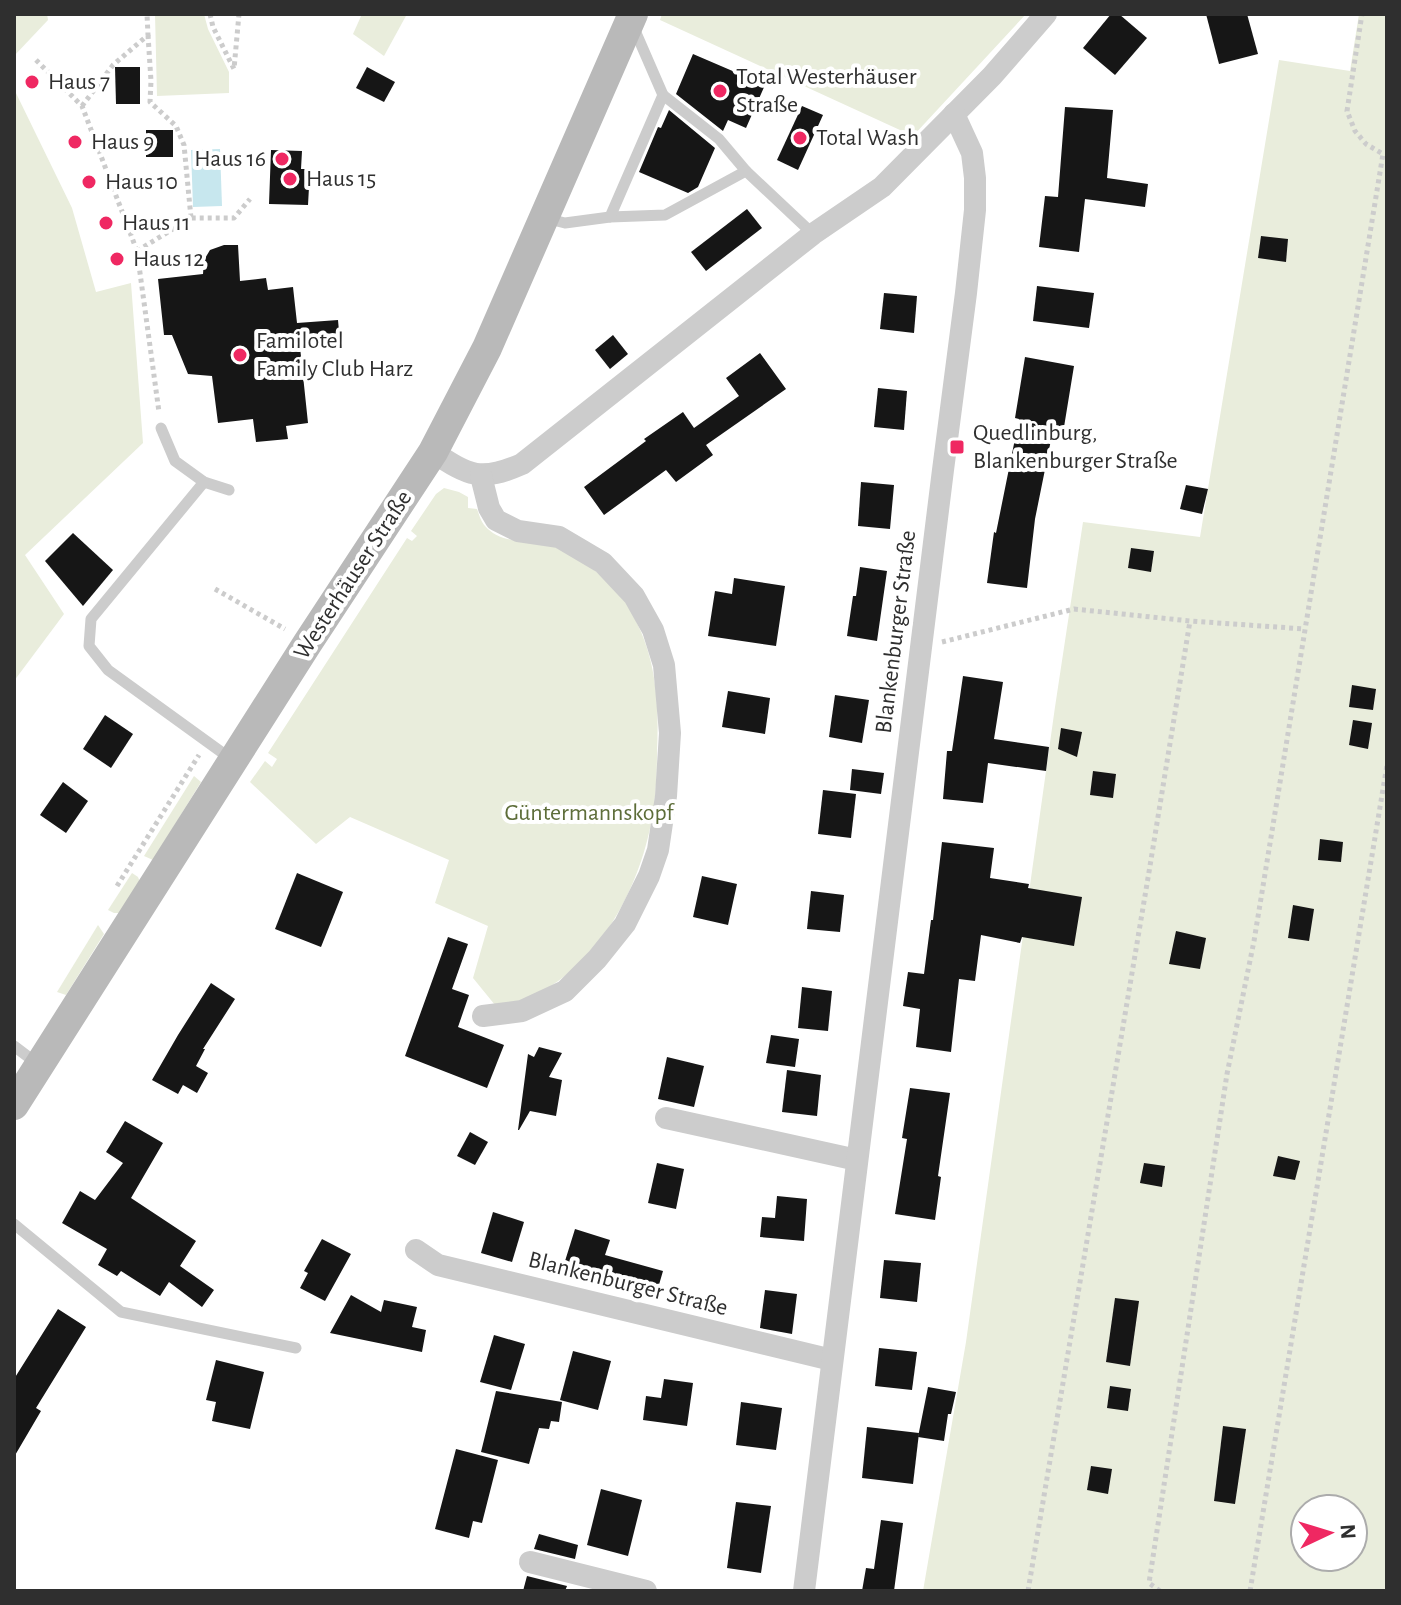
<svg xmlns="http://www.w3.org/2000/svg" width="1401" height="1605" viewBox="0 0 1401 1605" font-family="'Alegreya Sans',sans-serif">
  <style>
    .green { fill: #e9eddc; fill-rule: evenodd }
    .water { fill: #c7e7ee }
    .building { fill: #161616 }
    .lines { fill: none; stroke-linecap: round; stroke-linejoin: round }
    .path { stroke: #ccc; stroke-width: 5; stroke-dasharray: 4 4; stroke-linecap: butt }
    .lane { stroke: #ccc; stroke-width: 11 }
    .street { stroke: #ccc; stroke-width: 22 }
    .secondary { stroke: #b9b9b9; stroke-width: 30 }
    .poi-dot { fill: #ef2862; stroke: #fff; stroke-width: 3 }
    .labels { text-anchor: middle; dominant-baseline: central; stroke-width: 8; stroke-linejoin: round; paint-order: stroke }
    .poi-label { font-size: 24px; fill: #2f2f2f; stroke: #fff; text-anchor: start }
    .street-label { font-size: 24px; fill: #2f2f2f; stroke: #fff }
    .park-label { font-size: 24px; fill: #5d6d39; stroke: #fff }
  </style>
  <rect width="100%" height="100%" fill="#fff"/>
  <g class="green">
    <path d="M14,14h33l1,6 -34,36z"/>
    <path d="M155,14h49l4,15 21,43v21l-72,3z"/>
    <path d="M362,14h45l-23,42 -31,-22z"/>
    <path d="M662,14h364l-113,122 -253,-116z"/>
    <path d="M1359,14h28v1577h-464l43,-249 89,-635 28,-185 117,15 79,-477 71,11zM1305,1509h48v48h-48z"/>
    <path d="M14,89l58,119 24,84 35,-9 12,160 -118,112 39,59 -50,67z"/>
    <path d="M444,488l15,4 9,5v11l9,1c2,5 4,13 8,17 18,21 51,12 74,22 21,10 53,33 67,52 4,6 7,15 10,21 21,42 23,85 21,131 0,22 -1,44 -5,66 -13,74 -58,158 -133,183 -7,3 -16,3 -24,4l-22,-27 15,-52 -53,-23 14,-43 -99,-43 -34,27 -66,-62 15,-21 7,6 5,-8 -9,-6 139,-215 5,3 5,-5 -6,-5 25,-37z"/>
    <path d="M194,776l7,6 -48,78 -9,-4z"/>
    <path d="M132,873l6,4 2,5 -20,31h-6l-6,-3z"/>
    <path d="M98,925l6,9 -38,61 -9,-3z"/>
  </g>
  <path class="water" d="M220,149l2,57 -29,1 -2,-57z"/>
  <g class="building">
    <path d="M1111,14h8l28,24 -32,37 -32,-27z"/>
    <path d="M1206,14h41l11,40 -39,10z"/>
    <path d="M693,54l72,31 -19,43 -18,-8 -5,11 -47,-37z"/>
    <path d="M115,67h25v37h-24z"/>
    <path d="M367,67l28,15 -11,20 -28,-14z"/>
    <path d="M802,106l21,9 -25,55 -21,-10z"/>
    <path d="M1065,107l48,3 -6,68 41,6 -3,23 -60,-8 -6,53 -40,-5 6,-51 13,1z"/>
    <path d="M669,110l46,38 -17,39 -10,6 -49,-21 19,-45 3,1z"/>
    <rect x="146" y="130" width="27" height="27"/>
    <path d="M271,150l31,1 -1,18h9l-2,36 -39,-1z"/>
    <path d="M747,209l15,19 -56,43 -15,-19z"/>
    <path d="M1261,236l27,3 -2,23 -28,-4z"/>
    <path d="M224,245h14l2,36 26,-3 2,12 25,-3 4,36 41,-3 2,23 -40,4 8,76 -22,3 2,13 -32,3 -3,-23 -35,4 -6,-47 -24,-2 -16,-39h-8l-6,-56 45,-5 1,-14 6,-10z"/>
    <path d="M1037,286l57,7 -5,35 -56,-7z"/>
    <path d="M884,293l33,3 -3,37 -34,-4z"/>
    <path d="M613,335l15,19 -18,15 -15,-19z"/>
    <path d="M760,353l26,36 -80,56 7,10 -37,27 -10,-12 -62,45 -20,-28 62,-46 -2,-2 39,-27 11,16 45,-32 -13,-18z"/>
    <path d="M1025,357l49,9 -10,61 -10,-2 -19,94 -8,69 -40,-5 7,-51 2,1 23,-114 -4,-1z"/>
    <path d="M878,388l29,3 -3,39 -30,-3z"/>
    <path d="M861,482l33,3 -4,44 -32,-3z"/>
    <path d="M1186,485l22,4 -6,25 -22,-5z"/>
    <path d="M73,533l40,37 -30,36 -38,-45z"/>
    <path d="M1131,548l23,3 -3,21 -23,-4z"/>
    <path d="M860,567l27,4 -10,70 -30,-5 6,-40h3z"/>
    <path d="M734,578l51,8 -9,60 -68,-10 7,-45 17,3z"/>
    <path d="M963,676l40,6 -9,57 55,8 -3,24 -58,-8 -5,40 -40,-4 4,-48h5z"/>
    <path d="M1352,685l24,4 -3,21 -24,-3z"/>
    <path d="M728,691l42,7 -5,36 -43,-7z"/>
    <path d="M835,695l34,5 -7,43 -33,-6z"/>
    <path d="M105,715l28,19 -22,34 -28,-19z"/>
    <path d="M1353,720l19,3 -4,26 -19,-4z"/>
    <path d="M1061,728l21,4 -5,25 -19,-8z"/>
    <path d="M852,769l32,4 -3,21 -31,-4z"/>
    <path d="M1093,771l23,3 -3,24 -23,-3z"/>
    <path d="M63,782l25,19 -22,32 -26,-18z"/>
    <path d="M823,790l33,4 -5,44 -33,-4z"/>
    <path d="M1320,839l23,3 -2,20 -23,-2z"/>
    <path d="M942,842l52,6 -4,30 39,6 -1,4 54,9 -8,49 -52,-9 -2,6 -39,-8 -6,46 -16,-2 -8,73 -35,-5 4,-38 -17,-3 5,-34 16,2 7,-54h2z"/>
    <path d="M297,873l46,19 -22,55 -46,-18z"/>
    <path d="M702,876l35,8 -9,41 -35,-8z"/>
    <path d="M811,891l33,4 -4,37 -33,-3z"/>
    <path d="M1293,905l21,4 -5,32 -21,-3z"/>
    <path d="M1176,931l30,7 -6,31 -31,-5z"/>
    <path d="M448,937l20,7 -16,45 17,6 -11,32 46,18 -17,43 -82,-32z"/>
    <path d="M211,983l24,16 -32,50h2l-9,17 12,7 -11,20 -14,-8 -5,9 -26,-14 26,-45z"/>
    <path d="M802,987l30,4 -4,40 -30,-3z"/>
    <path d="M771,1035l28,4 -4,28 -29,-4z"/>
    <path d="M539,1047l23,6 -13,24 13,3 -6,36 -26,-5 -11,19h-1l10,-76 6,3z"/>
    <path d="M667,1057l37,9 -10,41 -36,-8z"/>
    <path d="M787,1070l34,5 -4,41 -35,-4z"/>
    <path d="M910,1088l40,5 -12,83 3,1 -6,43 -40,-6 12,-75 -5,-1z"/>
    <path d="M125,1121l38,22 -32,55 65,43 -16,25 34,24 -12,17 -33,-25 -9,14 -39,-25 -4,5 -19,-11 9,-16 -45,-26 18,-32 15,9 28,-37 -17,-11z"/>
    <path d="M470,1132l18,10 -13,23 -18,-9z"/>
    <path d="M1278,1156l22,5 -5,19 -22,-4z"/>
    <path d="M657,1163l27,6 -8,40 -28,-6z"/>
    <path d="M1144,1163l21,3 -3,21 -22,-4z"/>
    <path d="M777,1196l30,3 -3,42 -44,-4 2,-20 13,1z"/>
    <path d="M493,1212l31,10 -12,40 -31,-9z"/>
    <path d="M575,1229l35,11 -5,15 58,16 -7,24 -58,-16 -2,6 -35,-11z"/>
    <path d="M322,1239l29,15 -26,47 -25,-13 8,-15 -4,-2z"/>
    <path d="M884,1260l37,3 -4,39 -37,-4z"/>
    <path d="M765,1290l32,4 -5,40 -32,-6z"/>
    <path d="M351,1295l30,17 3,-12 33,7 -5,20 14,3 -4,22 -92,-19z"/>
    <path d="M1115,1298l24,3 -9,65 -24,-4z"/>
    <path d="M58,1309l28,18 -50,81 5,3 -27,46v-78z"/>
    <path d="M494,1335l31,9 -14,46 -31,-8z"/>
    <path d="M879,1348l38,4 -5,38 -37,-4z"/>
    <path d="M573,1351l38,10 -13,49 -38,-10z"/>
    <path d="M216,1360l48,12 -14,57 -38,-8 4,-19 -10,-2z"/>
    <path d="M664,1379l29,4 -6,43 -44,-6 3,-24 15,2z"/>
    <path d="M1110,1386l21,3 -3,22 -21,-3z"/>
    <path d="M928,1387l28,5 -5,22h-3l-4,27 -26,-4z"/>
    <path d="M496,1391l66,11 -3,20 -8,-1 -2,8 -10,-1 -10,36 -48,-12z"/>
    <path d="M741,1402l41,6 -6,42 -40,-5z"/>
    <path d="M1223,1426l23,3 -11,75 -21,-3z"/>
    <path d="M867,1427l52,6 -6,51 -51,-6z"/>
    <path d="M456,1449l42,11 -16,63 -9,-2 -4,17 -34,-9z"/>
    <path d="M1091,1466l21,3 -4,25 -21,-4z"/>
    <path d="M601,1489l41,11 -14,56 -41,-11z"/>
    <path d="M736,1502l35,4 -10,67 -34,-5z"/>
    <path d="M881,1520l22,3 -9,68h-32l4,-23 8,1z"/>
    <path d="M539,1534l39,11 -3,14 -41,-10z"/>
    <path d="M527,1576l40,10 -2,5h-42z"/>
  </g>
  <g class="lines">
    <g class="path">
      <path d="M210,14l3,13 21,42 5,-55"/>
      <path d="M148,35l3,46 -1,21 26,24 8,19 7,73"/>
      <path d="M36,60l46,46 55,145 22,161"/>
      <path d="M82,106l31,-41 35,-30 -1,-21"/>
      <path d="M137,251l54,-33h43l16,-19"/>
      <path d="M215,589l70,40"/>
      <path d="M942,642l132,-33 116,12 115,8"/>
      <path d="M117,886l82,-131"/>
      <path d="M1028,1591l121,-719 41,-251"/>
      <path d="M1160,1591l-11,-8 78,-509 27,-133 129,-787 -17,-10 -11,-13 -8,-20 15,-97"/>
      <path d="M1250,1591l137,-826"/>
    </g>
    <g class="lane">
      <path d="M663,95l56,44 27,32"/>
      <path d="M610,217l55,-2 81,-44 67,63"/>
      <path d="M545,218l20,5 45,-6 53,-122 -30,-69"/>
      <path d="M161,428l14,33 29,21 25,8"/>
      <path d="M204,482l-113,137 -2,27 19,24 123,89"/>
      <path d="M14,1046l25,19"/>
      <path d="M14,1224l107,88 175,36"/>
    </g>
    <g class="street">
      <path d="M433,452c36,24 48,30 89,12l291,-230 69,-47 110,-111 54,-62"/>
      <path d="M481,476l8,32 7,12 22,11 41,6 44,26 31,33 19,34 11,35 6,68 -4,63 -8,54 -9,26 -24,48 -28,35 -32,32 -43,20 -39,5"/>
      <path d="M666,1118l191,42"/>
      <path d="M416,1250l22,15 394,95"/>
      <path d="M530,1562l116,29"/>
      <path d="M804,1591l139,-1121 23,-177 9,-83v-32l-3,-25 -18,-39"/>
    </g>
    <path class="secondary" d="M14,1105l293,-461 126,-192 54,-104 146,-334"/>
  </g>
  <g class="poi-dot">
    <circle cx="32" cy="82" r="8"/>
    <circle cx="720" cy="91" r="8"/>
    <circle cx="800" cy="138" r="8"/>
    <circle cx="75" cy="142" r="8"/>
    <circle cx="282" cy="159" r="8"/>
    <circle cx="290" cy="179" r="8"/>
    <circle cx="89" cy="182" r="8"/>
    <circle cx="106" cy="223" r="8"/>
    <circle cx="117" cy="259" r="8"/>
    <circle cx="240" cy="355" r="8"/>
    <rect x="949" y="439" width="16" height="16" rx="4"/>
  </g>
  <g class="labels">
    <g class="poi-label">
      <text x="736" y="77">Total Westerhäuser<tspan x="736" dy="28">Straße</tspan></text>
      <text x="48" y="82">Haus 7</text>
      <text x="816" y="138">Total Wash</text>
      <text x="91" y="142">Haus 9</text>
      <text x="266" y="159" text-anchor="end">Haus 16</text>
      <text x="306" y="179">Haus 15</text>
      <text x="105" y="182">Haus 10</text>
      <text x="122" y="223">Haus 11</text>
      <text x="133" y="259">Haus 12</text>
      <text x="256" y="341">Familotel<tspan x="256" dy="28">Family Club Harz</tspan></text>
      <text x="973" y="433">Quedlinburg,<tspan x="973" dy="28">Blankenburger Straße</tspan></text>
    </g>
    <g class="street-label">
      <text transform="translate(353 575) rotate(-57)">Westerhäuser Straße</text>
      <text transform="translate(896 632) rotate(-83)">Blankenburger Straße</text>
      <text transform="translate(628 1284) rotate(14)">Blankenburger Straße</text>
    </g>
    <g class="park-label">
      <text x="589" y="813">Güntermannskopf</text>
    </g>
  </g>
  <rect width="1401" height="1605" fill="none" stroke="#2f2f2f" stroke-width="32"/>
  <g transform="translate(1329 1533) rotate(86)"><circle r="38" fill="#ffffff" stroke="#acacac" stroke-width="2"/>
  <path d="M0-6L14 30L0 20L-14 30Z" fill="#ef2862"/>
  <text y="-12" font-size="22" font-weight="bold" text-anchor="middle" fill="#2f2f2f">N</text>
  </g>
</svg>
